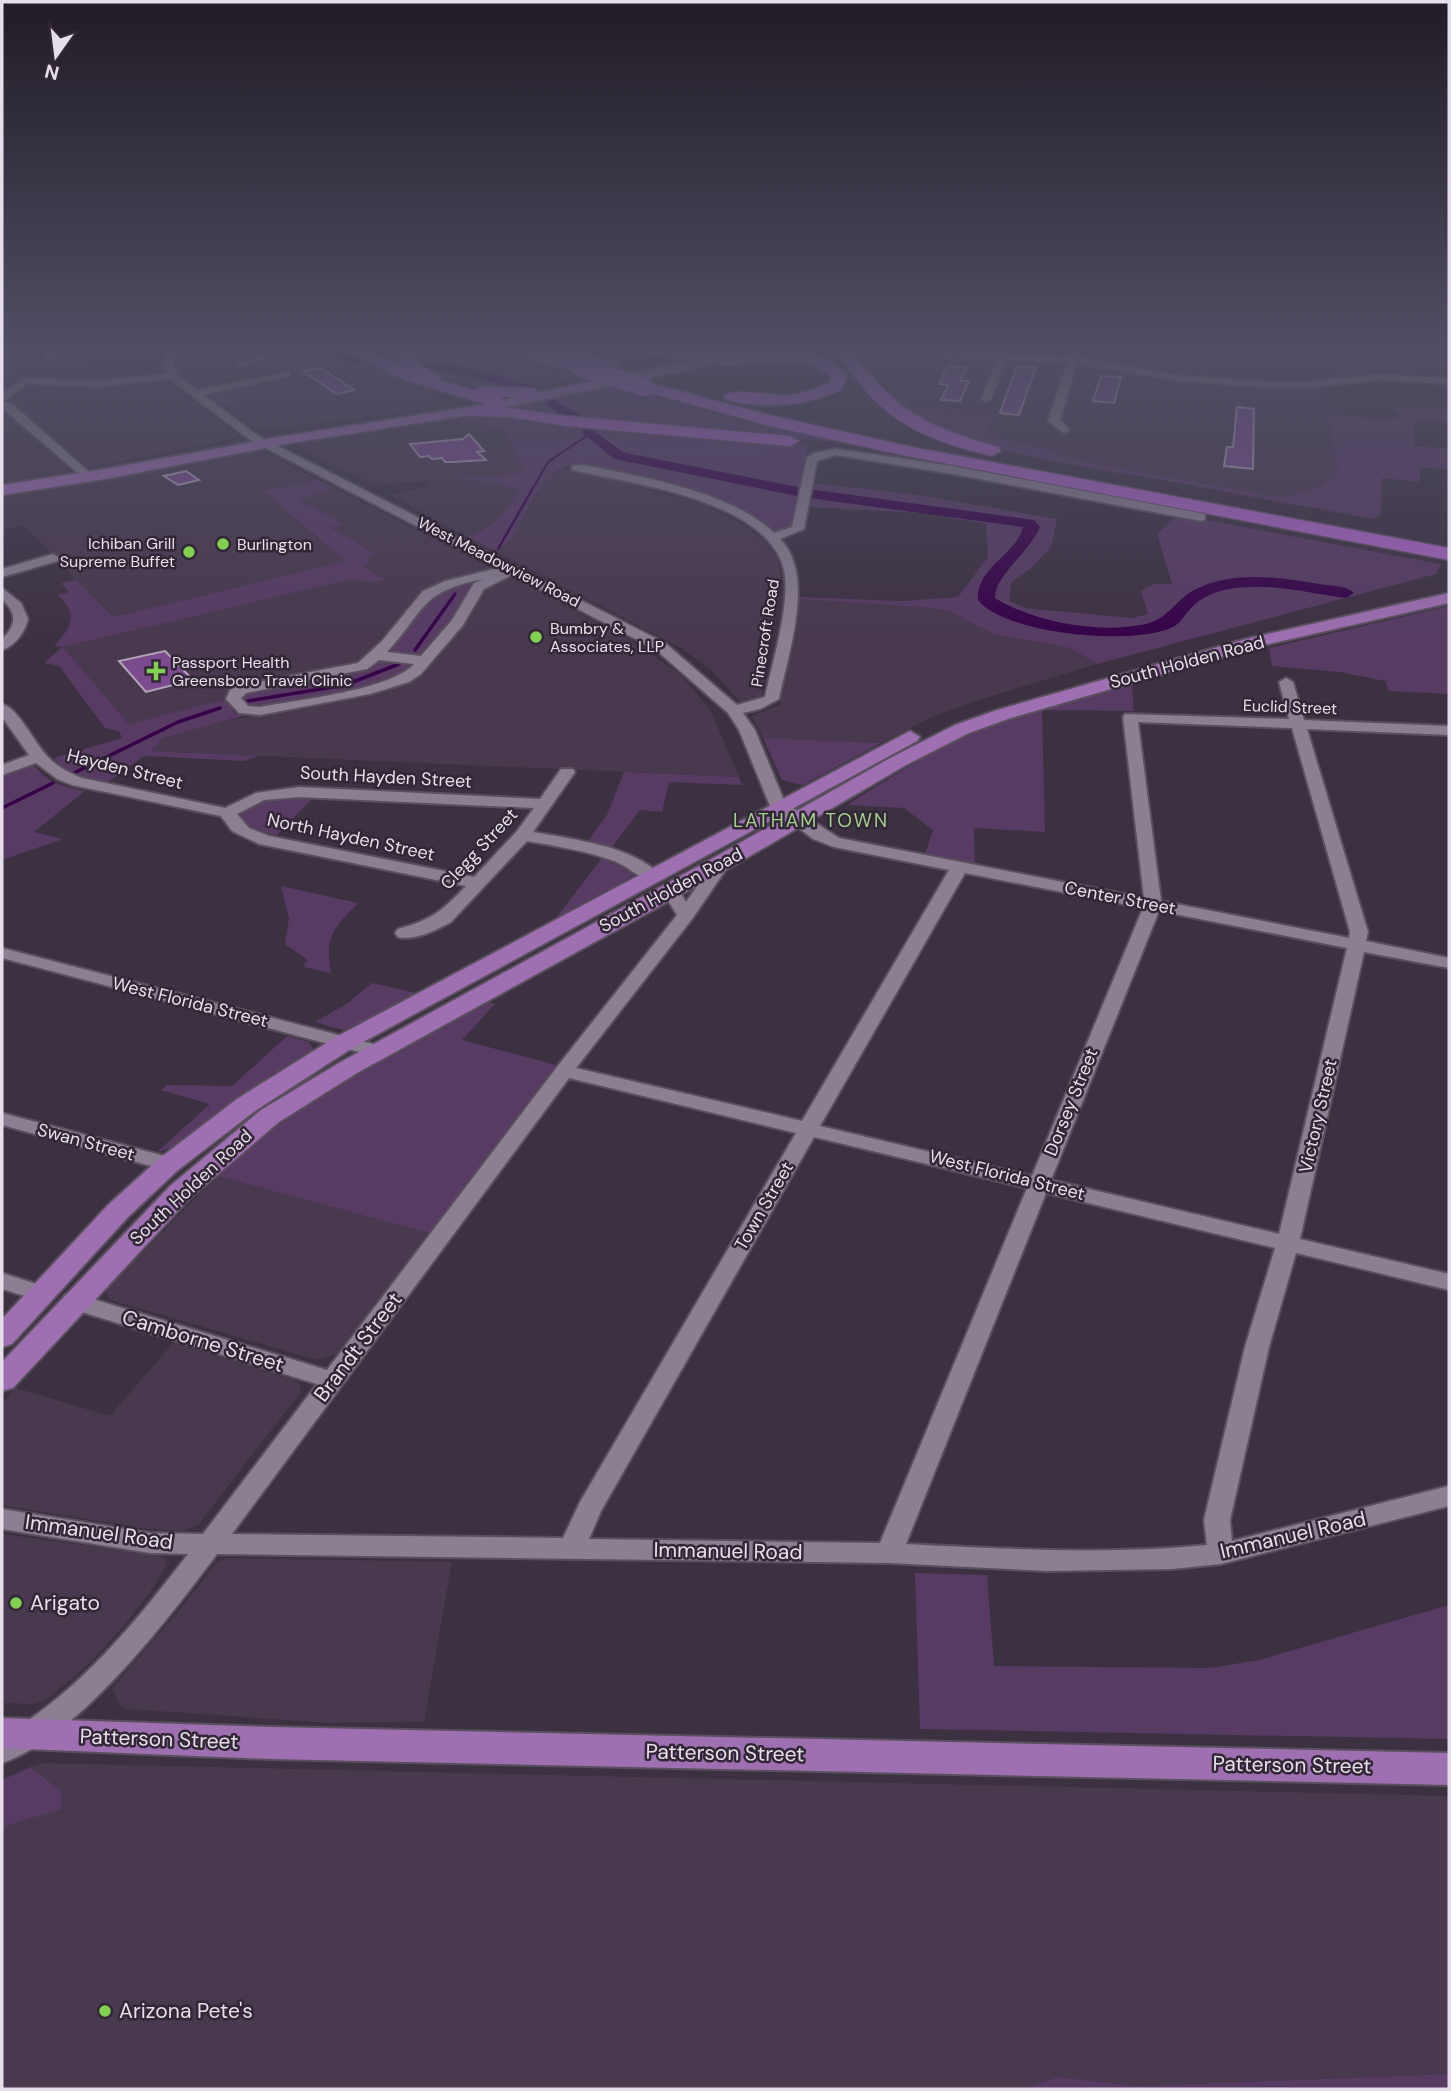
<svg xmlns="http://www.w3.org/2000/svg" width="1451" height="2091" viewBox="0 0 1451 2091" font-family="'DM Sans',sans-serif">
  <style>
    .built { fill: #48394e }
    .green { fill: #573b63 }
    .lines { fill: none; stroke-linecap: round; stroke-linejoin: round }
    .stream-far1 { stroke: #360248; stroke-width: 2.5 }
    .stream { stroke: #360248; stroke-width: 3.5 }
    .river { fill: #360248; fill-rule: evenodd }
    .building { fill: #7b4a8f; stroke: #b1a4b7; stroke-width: 2 }
    .minor-casing { stroke: #5a505d; stroke-width: 4 }
    .major-casing { stroke: #5a505d; stroke-width: 4 }
    .highway-casing { stroke: #5a505d; stroke-width: 3 }
    .minor { fill: #8b7f91; fill-rule: evenodd }
    .major { fill: #9e6fb1; fill-rule: evenodd }
    .highway { fill: #aa64c6; fill-rule: evenodd }
    .highway-bridge-casing { stroke: #5a505d; stroke-width: 19; stroke-linecap: butt }
    .highway-bridge { stroke: #aa64c6; stroke-width: 18 }
    .poi-dot { fill: #81d050; stroke: #322736; stroke-width: 2.5 }
    .labels { text-anchor: middle; dominant-baseline: central; stroke-width: 5; stroke-linejoin: round; paint-order: stroke }
    .far-poi-label { font-size: 16px; fill: #e6dfe9; stroke: #322736; text-anchor: start }
    .far-street-label { font-size: 16px; fill: #e6dfe9; stroke: #322736 }
    .street-label { font-size: 18px; fill: #e6dfe9; stroke: #322736 }
    .neighbourhood-label { font-size: 19px; letter-spacing: 2px; fill: #a3ce8c; stroke: #322736 }
    .near-street-label { font-size: 21px; fill: #e6dfe9; stroke: #322736 }
    .near-poi-label { font-size: 21px; fill: #e6dfe9; stroke: #322736; text-anchor: start }
  </style>
  <rect width="100%" height="100%" fill="#3c3141"/>
  <g class="built">
    <path d="M184,349h87l28,8 78,12 63,25 -12,15 -166,21 -6,-1 -34,-24 40,-10 -14,-10 52,-10 -23,-10 -80,23 -12,-9 -9,-11v-8z"/>
    <path d="M859,349h93l-2,3 143,13 81,15 115,9 35,-3 15,86 -9,9 -27,12 -25,4 -221,-41v-4l-72,-17 9,-20 -60,-4 -27,-6 2,-8 -17,-1z"/>
    <path d="M1084,349h247l-1,28 -58,6 -90,-8 -88,-16 -10,-4z"/>
    <path d="M29,358l113,9 -13,13 -39,3 -69,-3 3,-3 -13,-14z"/>
    <path d="M164,380l74,54 -7,5 -143,29 -70,-61 -15,-6 26,-16 68,2z"/>
    <path d="M2,408l68,62v2l-68,13z"/>
    <path d="M441,420l57,7 9,4 17,42 -67,7 38,3 26,7 -20,28 -20,14 -14,5 -77,-42 36,-8 4,-6 -57,4 -76,-39 8,-6z"/>
    <path d="M247,450h13l59,30 -47,9 21,29 53,43 -234,56 -88,-92 -22,5v-33z"/>
    <path d="M562,469l22,3 119,32 43,22 21,18 9,12 4,12 1,15 -20,115 -20,4 -31,-33 -29,-21 -184,-96 6,-4 23,-34 20,-35z"/>
    <path d="M335,488l155,80 -69,26 -63,70 -120,23 -9,4 -2,10 -98,23 -66,-77 285,-67 27,2 9,-3 -23,-13 4,-8 11,-5 -47,-25 12,-4 -43,-25z"/>
    <path d="M506,580h9l117,61 49,34 30,36 28,66 -589,-26 12,-13 38,-12 176,-34 36,-13 53,-57 20,-34z"/>
    <path d="M798,599l136,9 17,4 42,22 77,14 27,16 -122,37 -43,16 -51,26 -118,-5 -11,-22 28,-11z"/>
    <path d="M217,1176l212,57 -92,121 -20,6 -207,-60 -4,-10z"/>
    <path d="M173,1343l120,36 7,5v9l-102,132 -15,6 -35,-2 -146,-24v-101l14,-16 94,28z"/>
    <path d="M2,1534l161,22 5,7 -18,29 -27,35 -33,36 -44,37 -12,4 -32,-1z"/>
    <path d="M227,1558l225,4 -28,160 -93,1 -203,-14 -7,-3 -9,-16 4,-7 66,-76 34,-44z"/>
    <path d="M44,1763l1405,33v278l-311,12 -80,-9 -35,12h-1021v-262l20,-8 39,-28 -31,-24z"/>
  </g>
  <g class="green">
    <path d="M271,349h69l37,20 -78,-12z"/>
    <path d="M483,349l103,28c-75,15 -102,21 -174,-13 13,-22 50,-15 71,-15z"/>
    <path d="M1331,349h60l3,4 55,4v11l-38,-2 1,11 -43,-3 -39,3z"/>
    <path d="M2,355l27,3 -17,5 12,13 -22,20z"/>
    <path d="M248,385l15,10 -41,10 -12,-8 3,-4z"/>
    <path d="M618,386l121,34 106,23 -286,-26 -55,-9z"/>
    <path d="M892,396l17,1 -2,8 27,6 60,4 -9,20 73,17v4l220,41c23,-3 44,-8 61,-25l-10,-58 51,5 21,-2 -9,-9 57,1v13l-29,-2 -7,3 2,23 34,3v21l-29,-3v15l-38,-4 -1,36 -7,5c-67,-12 -133,-24 -200,-37 -68,-12 -240,-32 -282,-86z"/>
    <path d="M488,414l320,31 -14,79 -13,8h-5l-51,-29 -137,-38c-52,-10 -58,65 -91,87l-30,-15c26,-8 38,-25 53,-47l-25,-7 -45,-4 74,-6 -17,-42 -9,-4 -57,-7z"/>
    <path d="M319,480l16,8 -36,12 43,24 -12,4 47,26 -11,4 5,3 -9,5 23,13 -10,3 -27,-2 -285,67 66,77 89,-23h9l9,13 7,2 -81,22 -11,13 108,5 -15,5 -100,-5 -36,26c-21,-5 -41,-6 -54,-24l68,-20 -3,-7 -14,-3 -46,-62 -15,-3 18,-16 -8,-1c18,-20 25,-30 4,-51l11,-3 -8,-9 15,-3 37,37 233,-56 -84,-70z"/>
    <path d="M812,483l100,11 145,25 -6,28 -22,23 -18,12 -1,19 14,7 108,10 16,-4 -7,-23 13,-7h18l-15,-50 21,-19 263,49 -5,10 -339,90 -27,-16 -77,-14 -42,-22 -17,-4 -136,-9 1,-2 104,4 55,-4 30,-40 -2,-33 -62,-11 -114,-6z"/>
    <path d="M493,574l2,1 -26,12 -14,32 -33,36 -35,-5 37,-49 16,-10z"/>
    <path d="M1449,606v88l-60,-3 -4,-10 -45,-9 -68,-6 -3,-18z"/>
    <path d="M381,660l27,2 5,4c-22,20 -136,45 -166,40l-8,-8 4,-6z"/>
    <path d="M1132,685l2,26 -92,-1 3,122 -71,-4 1,35 -50,-9 8,-24 -29,-22 -57,-3c41,-26 81,-53 126,-72 51,-21 106,-33 159,-48z"/>
    <path d="M763,738l118,5 -78,42 -21,-5z"/>
    <path d="M28,766l8,1c12,17 30,20 49,24l-51,41 29,7 -61,21v-85z"/>
    <path d="M624,772l115,5 3,8 -73,-3 -7,30 -22,-2 -28,37 -24,-6 19,-26z"/>
    <path d="M280,797l33,1 -36,37 -25,-6 -12,-10c4,-18 25,-19 40,-22z"/>
    <path d="M602,858l31,15v3l-77,42z"/>
    <path d="M281,886l77,17c-25,26 -33,32 -27,70l-28,-6 5,-7 -23,-16 4,-26z"/>
    <path d="M372,983l44,10 -65,35 -8,2 -28,-8 33,-19z"/>
    <path d="M489,1002l6,2 -33,36 94,25 -127,168 -212,-57 64,-53 62,-40z"/>
    <path d="M287,1036l22,6 4,7 -43,27 -92,70 -21,6 53,-48 -49,-14 6,-5 65,1z"/>
    <path d="M915,1573l72,2 7,91 216,2 49,-8 190,-55v134l-529,-10z"/>
    <path d="M30,1767l31,24v18l-59,18v-47z"/>
    <path d="M1449,2074v15h-426l35,-12 80,9z"/>
  </g>
  <g class="lines">
    <path class="stream-far1" d="M498,549l50,-87 43,-29"/>
    <g class="stream">
      <path d="M415,650l40,-56"/>
      <path d="M248,701l97,-16 54,-21"/>
      <path d="M74,773l104,-51 42,-14"/>
      <path d="M2,808l51,-25"/>
    </g>
    <g class="river">
      <path d="M301,349h24l39,9 2,3 -7,4z"/>
      <path d="M421,363l45,4 67,19 2,3 -7,4 -63,-18 -49,-5 -2,-3z"/>
      <path d="M550,397l30,18v6h-10l-25,-17v-6z"/>
      <path d="M588,427l35,25 8,2 177,35 226,31 6,7c-10,25 -46,49 -45,71 41,25 104,36 151,26 23,-5 31,-27 52,-36 40,-18 85,-10 127,-3 9,1 23,1 29,8l-8,5c-38,-5 -78,-16 -117,-9 -13,2 -29,9 -38,19 -6,6 -10,15 -18,19 -39,19 -167,8 -195,-27 -2,-33 38,-45 45,-73l-221,-30 -173,-35 -16,-4 -30,-24v-6z"/>
    </g>
  </g>
  <g class="building">
    <path d="M229,349h20l2,4 14,4 -25,8z"/>
    <path d="M948,366l19,2 -7,13h9l-9,20 -19,-1 7,-15 -9,-1z"/>
    <path d="M1017,366l19,1 -17,48 -19,-2z"/>
    <path d="M321,368l33,22 -18,4 -33,-23z"/>
    <path d="M1101,376l20,1 -7,26 -21,-2z"/>
    <path d="M1237,407l17,2 -1,60 -29,-3 3,-19h6z"/>
    <path d="M469,434l15,17 -7,1 9,8 -32,2h-9l-3,-4 -10,1 -3,-3 -9,1 -10,-13 53,-5z"/>
    <path d="M186,471l13,9 -21,5 -14,-9z"/>
    <path d="M165,651l28,29 -47,12 -27,-31z"/>
  </g>
  <g class="lines">
    <defs>
      <g id="minor">
        <path d="M57,349h13l-16,11h-8v-4z"/>
        <path d="M170,349h10l-8,14 5,11 21,16 91,-18v4l-85,19 54,41 407,207 72,62 28,-8c7,-33 26,-95 19,-127 -17,-71 -153,-86 -212,-100v-4c13,-3 29,3 42,5 49,10 123,26 160,62l18,-6 15,-69 7,-5 22,-4 117,17 252,48v6l-4,1 -248,-47 -117,-19 -19,6 -13,68 -24,10c36,36 8,115 -1,160l-19,10 -17,4 12,17 30,73 54,35 305,60 -21,-181 2,-3 164,5 -10,-37 7,-4 7,4 11,38 145,6v9l-142,-6 61,203 -2,9 83,17v10l-85,-16 -64,287 149,35v16l-153,-37 -27,94 -39,173 2,21 217,-55v20l-228,58 -49,5 -125,2 -158,-8 -672,-9c-48,64 -139,184 -215,209v-26c75,-43 134,-115 186,-183l-38,-1 -148,-24v-20l148,24 53,1 114,-150 -252,-77 -3,-6 3,-6 8,-2 254,77 230,-303 120,-152 -15,-24 3,-4h12l9,15 31,-44 6,-1 8,5 -39,57 -116,149 226,53 147,-251 -115,-23 -21,-8 -43,-33 -31,-76 -11,-17 -73,-64 -143,-74 -28,14 -21,36 -42,49 -12,8 -39,12 -110,21 -21,-2 -13,-14 4,-9 7,-4 121,-23 24,-22 41,-50 22,-10 53,-13 -248,-128 -80,-61 -73,8 -70,-3 -24,17 9,3 77,68 2,3 -6,4 -83,-71v-15l23,-15 72,3 69,-7 -4,-11zM483,579l-9,4 -22,37 -31,36 -34,-4c39,-42 32,-60 96,-73zM379,660l35,4c-23,26 -118,36 -154,43l-12,-1 -7,-8 5,-5 121,-24zM1138,722l154,6 58,204 -1,6 -188,-37zM965,873l178,35 -111,268 -212,-50zM1159,911l188,37 -68,286 -228,-54zM569,1078l227,55 -216,369 -17,36 -331,-4zM814,1137l213,51 -147,355 -291,-4 12,-28zM1046,1193l229,55 -30,99 -41,173 3,25c-100,10 -201,4 -301,-1z"/>
        <path d="M1071,349h10l-2,8 98,18 94,7h33l77,-8 68,4v6l-68,-4 -77,8h-33l-94,-7 -100,-18 -17,57 10,10 -6,3 -16,-12 19,-59 -59,-2 -17,39 -5,3 -5,-3 17,-39 -72,-3 -5,-3 5,-3 143,5z"/>
        <path d="M53,554l6,4 -1,3 -56,16v-8z"/>
        <path d="M2,588l19,15 7,16c-3,13 -13,27 -26,31v-11c15,-14 15,-26 0,-40z"/>
        <path d="M2,704c17,4 33,41 47,54 10,10 21,15 33,20l143,30 31,-15 43,-6 241,12 21,-30h12l2,3 -42,60c38,7 103,14 129,45l-9,5c-15,-4 -25,-16 -39,-21 -28,-10 -58,-15 -87,-20l-76,81c-14,8 -37,19 -53,15l-3,-4 3,-4c34,-9 44,-18 68,-43l-207,-42 -27,-13 -11,-15 -149,-31 -15,-6 -21,-16 -34,12v-10l27,-10 -27,-38zM299,797l235,11 -17,23 -43,46 -205,-41 -20,-8 -12,-14 27,-14z"/>
        <path d="M2,948l383,99 3,4 -10,6 -376,-99z"/>
        <path d="M2,1113l174,46 3,5 -3,5 -7,2 -167,-46z"/>
        <path d="M2,1273l47,15 3,5 -3,5 -8,3 -39,-12z"/>
      </g>
      <g id="major">
        <path d="M749,349h26l-6,4 -299,62 -179,28 -186,36 -103,16v-10l103,-16 186,-34 179,-28z"/>
        <path d="M1449,593v10l-193,44 -245,71 -42,15 -63,32 -175,102 -374,206 -78,49 -89,76 -177,190 -11,3v-29l168,-176 91,-76 78,-47 376,-206 177,-100 63,-32 42,-15 249,-71z"/>
        <path d="M910,731l10,6 -3,4 -563,306 -99,64 -77,59 -50,47 -116,127 -10,3v-28l106,-114 52,-47 77,-59 99,-62z"/>
        <path d="M2,1718l269,9 1178,26v32l-1178,-26 -269,-11z"/>
      </g>
      <g id="highway">
        <path d="M345,349h21l36,18 -3,-10c7,-10 16,-8 27,-8l-11,9 1,4 25,15 -2,3 35,10 7,-3 52,1 8,5 -8,5 -33,-1 6,5 -6,5 66,9 224,20 9,5 -9,5 -224,-20 -55,-9 -41,-1 -6,-1 -2,-4 2,-4h32l-92,-27z"/>
        <path d="M500,349h27l53,14 2,3 -8,5 -72,-19z"/>
        <path d="M571,349l48,14 2,3 -8,5 -63,-18 -2,-3z"/>
        <path d="M641,349h92v6c36,-4 89,-12 114,21l-5,13c-36,18 -77,20 -116,11l-2,-4c8,-9 46,0 61,-1 16,-1 29,-5 44,-12l2,-6c-34,-32 -103,-1 -119,-16l4,-4c-19,1 -61,4 -75,-8z"/>
        <path d="M837,349h16c36,61 80,80 145,98l3,4 -9,5c-74,-18 -117,-39 -155,-107z"/>
        <path d="M646,382l127,34 139,31 537,101v12l-537,-103 -142,-31 -130,-36 -2,-3 2,-3z"/>
      </g>
    </defs>
    <use href="#minor" class="minor-casing"/>
    <use href="#major" class="major-casing"/>
    <use href="#highway" class="highway-casing"/>
    <use href="#minor" class="minor"/>
    <use href="#major" class="major"/>
    <use href="#highway" class="highway"/>
    <defs>
      <path id="highway-bridge" d="M581,368l65,19"/>
    </defs>
    <use href="#highway-bridge" class="highway-bridge-casing"/>
    <use href="#highway-bridge" class="highway-bridge"/>
  </g>
  <linearGradient id="sky" x2="0" y2="1"><stop stop-color="#211b24"/><stop offset="0.54" stop-color="#504e65"/><stop offset="1" stop-color="#504e65" stop-opacity="0"/></linearGradient>
  <rect width="1451" height="642" fill="url(#sky)"/>
  <g class="poi-dot">
    <circle cx="223" cy="544" r="7"/>
    <circle cx="189" cy="552" r="7"/>
    <circle cx="536" cy="637" r="7"/>
    <path d="M152.5 660.5h7v7h7v7h-7v7h-7v-7h-7v-7h7z"/>
    <circle cx="16" cy="1603" r="7"/>
    <circle cx="105" cy="2011" r="7"/>
  </g>
  <g class="labels">
    <g class="far-poi-label">
      <text x="175" y="543" text-anchor="end">Ichiban Grill<tspan x="175" dy="18">Supreme Buffet</tspan></text>
      <text x="237" y="544">Burlington</text>
      <text x="550" y="628">Bumbry &amp;<tspan x="550" dy="18">Associates, LLP</tspan></text>
      <text x="172" y="662">Passport Health<tspan x="172" dy="18">Greensboro Travel Clinic</tspan></text>
    </g>
    <g class="far-street-label">
      <text transform="translate(499 562) rotate(27)">West Meadowview Road</text>
      <text transform="translate(765 633) rotate(-81)">Pinecroft Road</text>
      <text transform="translate(1290 707) rotate(2)">Euclid Street</text>
    </g>
    <g class="street-label">
      <text transform="translate(1187 662) rotate(-15)">South Holden Road</text>
      <text transform="translate(125 769) rotate(14)">Hayden Street</text>
      <text transform="translate(386 777) rotate(3)">South Hayden Street</text>
      <text transform="translate(351 837) rotate(12)">North Hayden Street</text>
      <text transform="translate(479 849) rotate(-47)">Clegg Street</text>
      <text transform="translate(671 890) rotate(-28)">South Holden Road</text>
      <text transform="translate(1120 898) rotate(11)">Center Street</text>
      <text transform="translate(190 1002) rotate(14)">West Florida Street</text>
      <text transform="translate(1071 1102) rotate(-68)">Dorsey Street</text>
      <text transform="translate(1318 1116) rotate(-77)">Victory Street</text>
      <text transform="translate(86 1142) rotate(15)">Swan Street</text>
      <text transform="translate(1007 1175) rotate(14)">West Florida Street</text>
      <text transform="translate(191 1187) rotate(-43)">South Holden Road</text>
      <text transform="translate(764 1206) rotate(-60)">Town Street</text>
    </g>
    <g class="neighbourhood-label">
      <text x="811" y="820">LATHAM TOWN</text>
    </g>
    <g class="near-street-label">
      <text transform="translate(203 1341) rotate(17)">Camborne Street</text>
      <text transform="translate(358 1347) rotate(-53)">Brandt Street</text>
      <text transform="translate(99 1532) rotate(8)">Immanuel Road</text>
      <text transform="translate(1293 1535) rotate(-13)">Immanuel Road</text>
      <text transform="translate(728 1551) rotate(1)">Immanuel Road</text>
      <text transform="translate(159 1739) rotate(2)">Patterson Street</text>
      <text transform="translate(725 1753) rotate(1)">Patterson Street</text>
      <text transform="translate(1292 1765) rotate(1)">Patterson Street</text>
    </g>
    <g class="near-poi-label">
      <text x="30" y="1603">Arigato</text>
      <text x="119" y="2011">Arizona Pete's</text>
    </g>
  </g>
  <rect width="1451" height="2091" fill="none" stroke="#e6dfe9" stroke-width="7"/>
  <g transform="translate(56 56) rotate(194)" stroke="#322736" stroke-width="5" paint-order="stroke">
  <path d="M0-5L12 26L0 18L-12 26Z" fill="#e6dfe9"/>
  <text y="-10" font-size="19" font-weight="bold" text-anchor="middle" fill="#e6dfe9">N</text>
  </g>
</svg>
